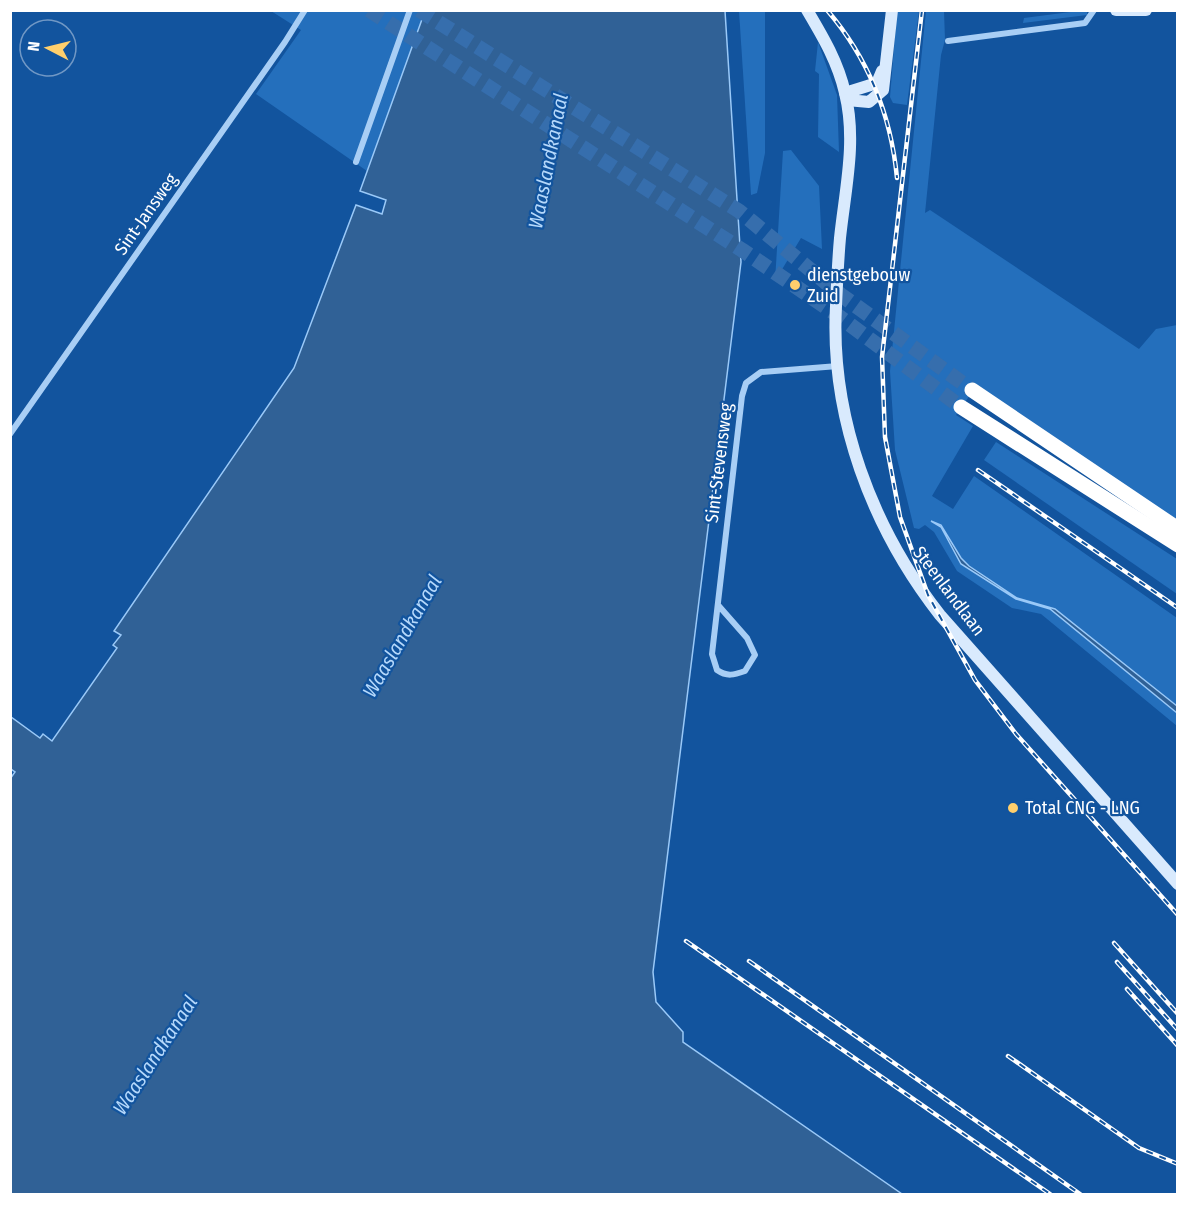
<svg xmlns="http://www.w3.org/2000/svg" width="1188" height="1205" viewBox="0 0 1188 1205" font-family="'Fira Sans Condensed',sans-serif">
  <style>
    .green { fill: #246fbc }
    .water { fill: #306196; stroke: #9ac9f8; stroke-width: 1.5 }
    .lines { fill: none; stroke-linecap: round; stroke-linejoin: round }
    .highway-tunnel { stroke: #366ead; stroke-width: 15; stroke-dasharray: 15 8; stroke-linecap: butt }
    .street { stroke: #a8cef5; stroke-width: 6 }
    .secondary { stroke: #d9eafd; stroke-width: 12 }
    .highway { stroke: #fff; stroke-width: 15 }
    .rail-casing { stroke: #fff; stroke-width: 4.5 }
    .rail { stroke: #12549e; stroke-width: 2; stroke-dasharray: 7; stroke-linecap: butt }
    .poi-dot { fill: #ffcf6c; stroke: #12549e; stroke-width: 2 }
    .labels { text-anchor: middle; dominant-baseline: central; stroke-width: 4.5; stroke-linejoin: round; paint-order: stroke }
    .street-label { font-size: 18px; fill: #fff; stroke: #12549e }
    .poi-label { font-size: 18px; fill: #fff; stroke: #12549e; text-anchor: start }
    .water-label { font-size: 20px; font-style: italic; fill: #b5d8fb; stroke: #12549e }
  </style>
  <rect width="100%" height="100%" fill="#12549e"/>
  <g class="green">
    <path d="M271,11h154l-58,160 -111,-77 45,-64z"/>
    <path d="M739,11h26v142l-8,40 -6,2z"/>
    <path d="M897,11h22l-12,94 -14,-2 -3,-6z"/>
    <path d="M926,11h18l1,29 -4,15 -16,158 5,-3 209,139 17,-20 21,-4v195l-200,-135 -21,30 17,11 -41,70 21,13 21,-33 203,142v108l-136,-112 -29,-6 -55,-37 -23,-39 -9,-7 -6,4 -5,-1 -19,-78 -5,-79z"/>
    <path d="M1078,11h9v4l-64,8 1,-5z"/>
    <path d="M818,42l19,53 2,57 -21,-15 1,-63 -4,-3z"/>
    <path d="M791,150l28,36 3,63 -21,-11 -26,43 8,-130z"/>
    <path d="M996,442l181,117v35l-193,-134z"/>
  </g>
  <g class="water">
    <path d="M425,11h300l16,251 -88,710 3,30 27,30v10l219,152h-891l-1,-415 5,-7 -4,-3v-52l29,21 3,-4 9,7 65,-93 -4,-3 8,-10 -7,-4 180,-263 62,-163 26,9 4,-14 -26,-9z"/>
    <path d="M931,521l10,4 20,33 8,8 48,32 38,11 122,97v7l-127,-104 -34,-10 -55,-35 -20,-37z"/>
  </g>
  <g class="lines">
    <g class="highway-tunnel">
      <path d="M369,10l373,240 91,62 128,95"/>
      <path d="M419,10l320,201 102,84 131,95"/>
    </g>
    <g class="street">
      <path d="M948,41l137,-18 9,-13"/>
      <path d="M356,162l54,-152"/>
      <path d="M10,434l275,-392 20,-32"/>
      <path d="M718,605l29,33 8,17 -10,16c-11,4 -18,6 -28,-1l-5,-16 30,-258 4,-13 15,-11 77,-6"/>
    </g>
    <g class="secondary">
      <path d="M807,10c16,27 31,52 38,83 12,48 0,97 -5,145 -2,22 -3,46 -4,68 -6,111 36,222 104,309l238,269"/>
      <path d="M1116,10h30"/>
      <path d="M845,93l32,-10 5,-12"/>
      <path d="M847,100l22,2 14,-12 9,-80"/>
    </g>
    <g class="highway">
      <path d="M972,390l206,139"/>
      <path d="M961,407l217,138"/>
    </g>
    <defs>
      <g id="rail">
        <path d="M827,10c41,48 64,105 70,168"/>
        <path d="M922,10l-40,347 3,80 15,80 28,78 47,85 41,54 162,181"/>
        <path d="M978,470l200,138"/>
        <path d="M686,941l364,253"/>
        <path d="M1114,943l64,71"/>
        <path d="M749,961l331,233"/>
        <path d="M1117,962l61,68"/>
        <path d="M1127,989l51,57"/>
        <path d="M1008,1056l131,92 39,16"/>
      </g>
    </defs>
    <use href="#rail" class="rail-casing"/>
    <use href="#rail" class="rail"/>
  </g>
  <g class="poi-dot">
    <circle cx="795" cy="285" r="6"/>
    <circle cx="1013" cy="808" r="6"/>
  </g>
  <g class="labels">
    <g class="street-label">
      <text transform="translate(146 214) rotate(-55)">Sint-Jansweg</text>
      <text transform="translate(719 463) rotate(-83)">Sint-Stevensweg</text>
      <text transform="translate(949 591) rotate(53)">Steenlandlaan</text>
    </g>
    <g class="poi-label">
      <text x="807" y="275">dienstgebouw<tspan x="807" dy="21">Zuid</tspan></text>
      <text x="1025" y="808">Total CNG - LNG</text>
    </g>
    <g class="water-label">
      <text transform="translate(548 161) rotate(-79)">Waaslandkanaal</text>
      <text transform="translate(402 636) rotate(-60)">Waaslandkanaal</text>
      <text transform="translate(155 1055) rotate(-57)">Waaslandkanaal</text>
    </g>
  </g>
  <rect width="1188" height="1205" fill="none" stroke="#ffffff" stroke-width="24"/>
  <g transform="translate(48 48) rotate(277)"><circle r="28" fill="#12549e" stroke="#7198c5" stroke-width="1.5"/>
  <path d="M0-4.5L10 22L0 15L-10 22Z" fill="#ffcf6c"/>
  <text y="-9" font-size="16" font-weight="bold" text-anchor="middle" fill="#ffffff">N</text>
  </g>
</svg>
